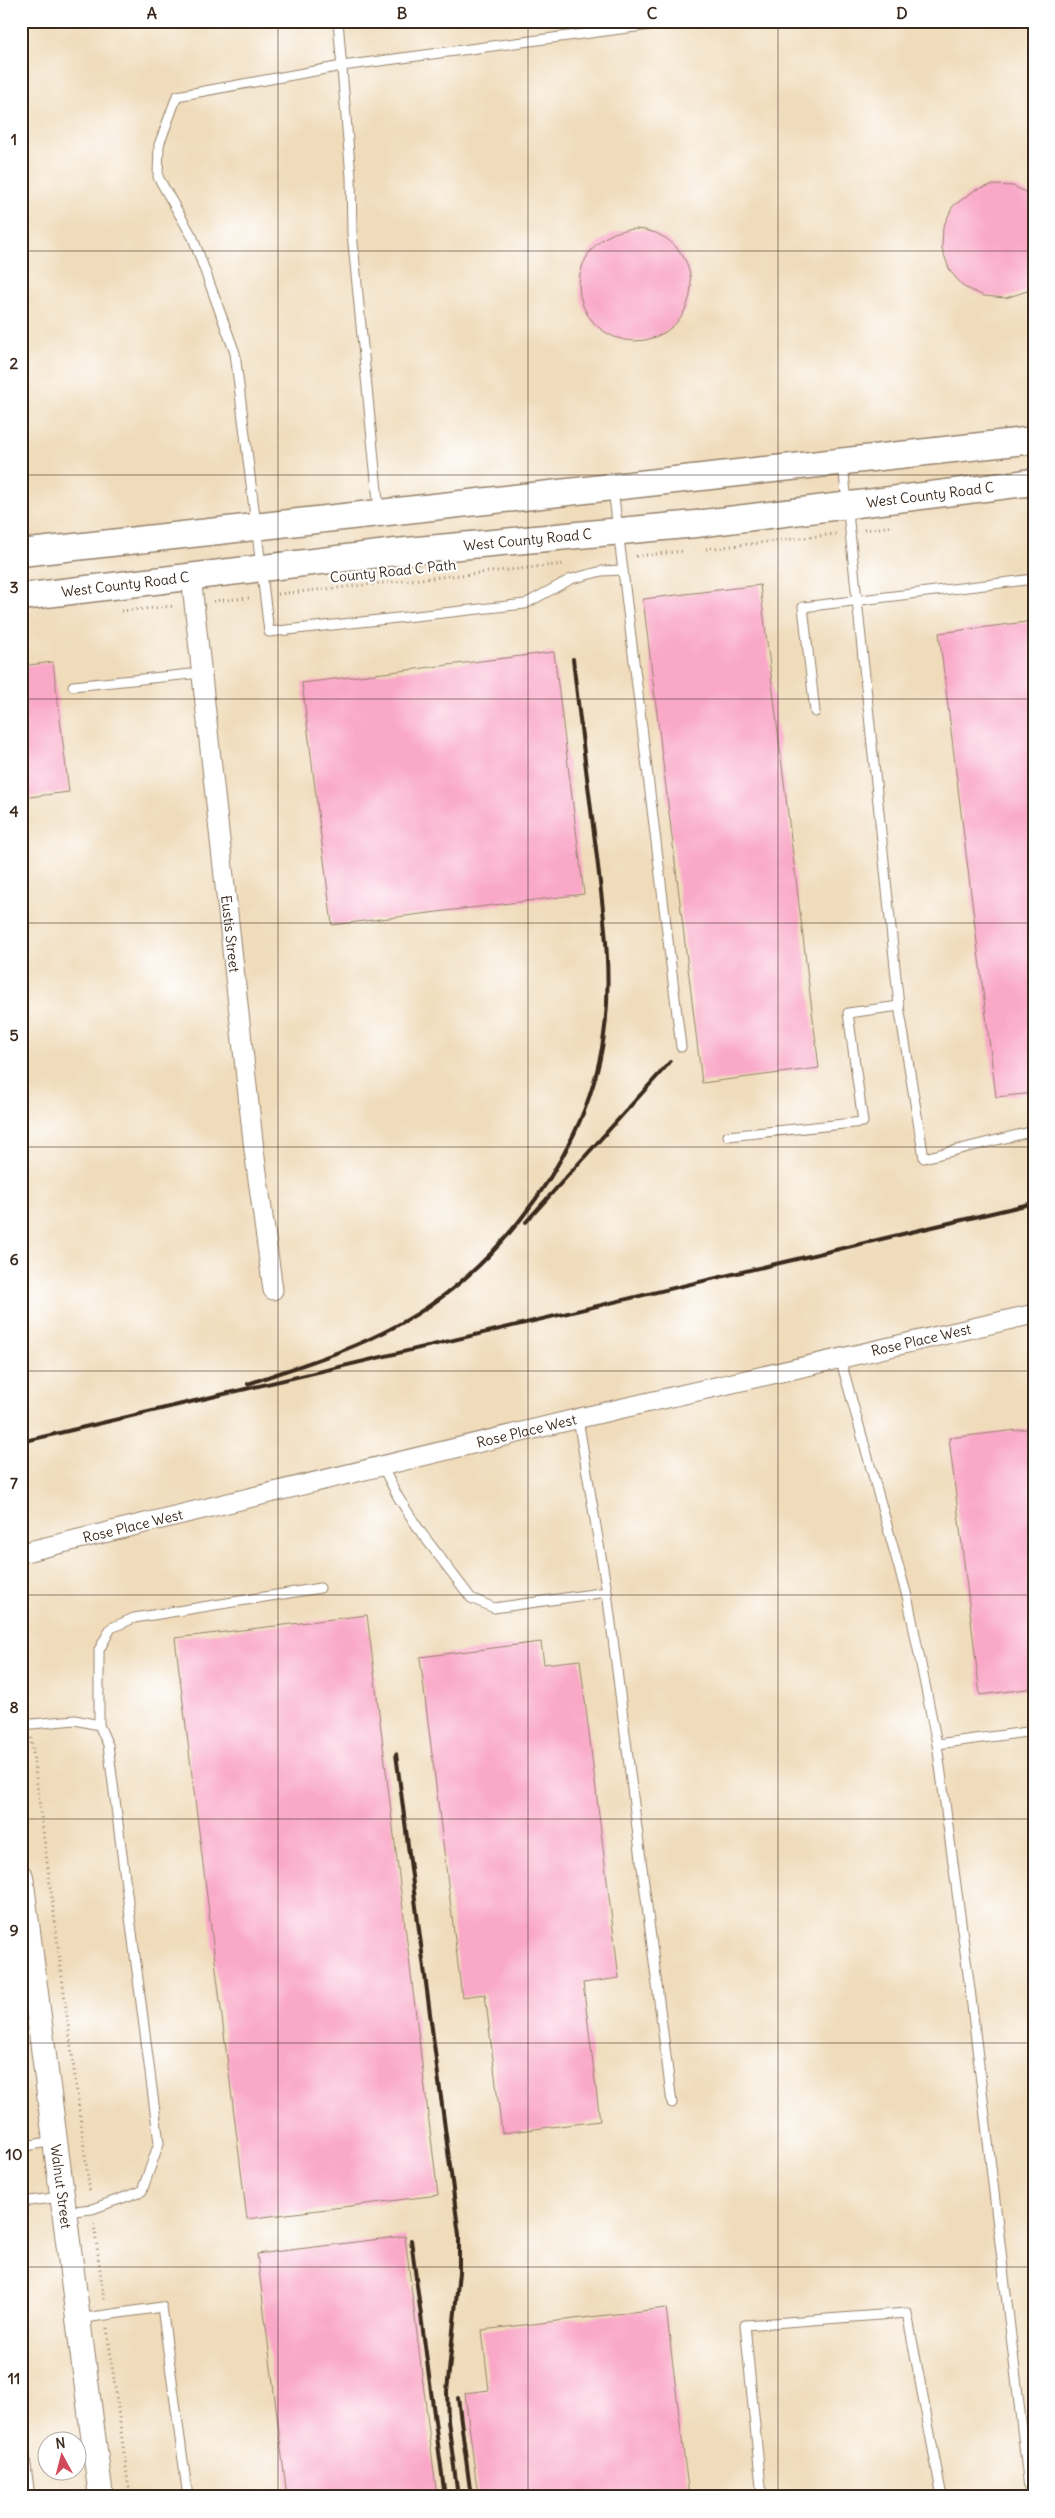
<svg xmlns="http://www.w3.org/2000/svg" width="1055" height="2518" viewBox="0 0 1055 2518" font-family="Delius,sans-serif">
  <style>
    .building { fill: #f9a8c7 }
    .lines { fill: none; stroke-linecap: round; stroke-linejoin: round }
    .service-casing { stroke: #96836c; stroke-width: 11 }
    .minor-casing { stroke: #96836c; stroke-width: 21 }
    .tertiary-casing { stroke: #96836c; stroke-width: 26 }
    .secondary-casing { stroke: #96836c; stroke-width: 29 }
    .path { stroke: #96836c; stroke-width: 3; stroke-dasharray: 1 4; stroke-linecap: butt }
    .service { stroke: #fff; stroke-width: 9 }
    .minor { stroke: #fff; stroke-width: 19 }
    .tertiary { stroke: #fff; stroke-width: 24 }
    .secondary { stroke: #fff; stroke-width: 26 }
    .rail { stroke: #3b2a1e; stroke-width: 4 }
    .grid { fill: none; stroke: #3b2a1e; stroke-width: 1; stroke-opacity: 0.55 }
    .labels { text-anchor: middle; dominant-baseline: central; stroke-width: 4.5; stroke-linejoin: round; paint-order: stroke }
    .street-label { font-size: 14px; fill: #3b2a1e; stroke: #fff }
    .neatline { fill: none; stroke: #3b2a1e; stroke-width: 2 }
    .grid-label { font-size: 16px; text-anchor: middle; font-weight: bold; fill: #3b2a1e }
  </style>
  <rect width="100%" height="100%" fill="#fff"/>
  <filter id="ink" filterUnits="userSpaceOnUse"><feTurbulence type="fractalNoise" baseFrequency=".02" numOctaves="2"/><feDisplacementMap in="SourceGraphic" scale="10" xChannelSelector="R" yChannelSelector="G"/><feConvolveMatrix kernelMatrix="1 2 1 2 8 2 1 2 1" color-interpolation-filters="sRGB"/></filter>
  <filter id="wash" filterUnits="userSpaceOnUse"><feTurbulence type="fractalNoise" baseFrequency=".0096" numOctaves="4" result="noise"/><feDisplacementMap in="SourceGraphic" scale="20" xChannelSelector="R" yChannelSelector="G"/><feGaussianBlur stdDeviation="1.12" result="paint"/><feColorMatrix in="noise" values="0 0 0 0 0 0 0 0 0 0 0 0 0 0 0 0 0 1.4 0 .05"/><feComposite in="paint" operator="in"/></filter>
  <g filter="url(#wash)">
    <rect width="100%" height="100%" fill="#f0dcbb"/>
    <g id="blocks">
      <g class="building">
        <path d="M992,185l21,1 21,10v89l-7,6 -21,7 -22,-2 -20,-9 -14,-16 -8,-22 1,-22 10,-21 22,-16z"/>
        <circle cx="635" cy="285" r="56"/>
        <path d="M760,585l59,483 -117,15 -59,-484z"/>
        <path d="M1034,621v472l-38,4 -57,-464z"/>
        <path d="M554,652l30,242 -252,31 -30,-242z"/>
        <path d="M53,662l16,130 -48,6v-132z"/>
        <path d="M1034,1428v260l-54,7 -31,-257z"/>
        <path d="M367,1615l71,580 -191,24 -72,-581z"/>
        <path d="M541,1642l3,22 36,-4 39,318 -36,5 17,138 -98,12 -17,-139 -23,3 -42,-340z"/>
        <path d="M405,2236l32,261h-150l-30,-243z"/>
        <path d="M666,2308l23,189h-211l-13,-104 24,-3 -7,-60z"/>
      </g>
    </g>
  </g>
  <g filter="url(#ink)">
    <use href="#blocks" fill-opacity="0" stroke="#96836c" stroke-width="1"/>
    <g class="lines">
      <defs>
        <g id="service">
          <path d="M338,21l13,156 1,56 27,278"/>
          <path d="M843,464l56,542 25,152 110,-27"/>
          <path d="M613,489l68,558"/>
          <path d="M623,570l-21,1 -31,8 -46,25 -256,28 -34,-279 -42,-115 -35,-61 1,-32 18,-49 165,-30 339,-45"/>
          <path d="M73,686l128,-13"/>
          <path d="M815,712l-12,-105 231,-28"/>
          <path d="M728,1136l135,-14 -15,-109 51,-7"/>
          <path d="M840,1358l68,242 29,144 33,245 60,508"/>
          <path d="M382,1466l16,31 22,34 51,67 23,10 113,-16 -29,-173"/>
          <path d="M607,1592l65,511"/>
          <path d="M21,1725l54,-5 24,5 9,20 51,398 -17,48 -50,18 -27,3"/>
          <path d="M99,1725v-75l12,-22 23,-10 186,-30"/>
          <path d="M937,1744l97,-13"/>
          <path d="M21,2147l32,-6"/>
          <path d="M21,2202l40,-5"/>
          <path d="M78,2319l84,-12 26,190"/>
          <path d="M21,2426l9,71"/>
          <path d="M762,2497l-17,-172 162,-12 35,184"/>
        </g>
        <g id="minor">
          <path id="s1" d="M191,576l63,574 19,140"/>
          <path id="s2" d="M21,1553l563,-136 450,-103"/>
        </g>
        <g id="tertiary">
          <path id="s3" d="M21,1877l80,620"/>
        </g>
        <g id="secondary">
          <path d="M21,553l1013,-113"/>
          <path id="s4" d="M21,597l375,-45 300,-28 338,-42"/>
        </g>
      </defs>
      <use href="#service" class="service-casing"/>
      <use href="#minor" class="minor-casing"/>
      <use href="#tertiary" class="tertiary-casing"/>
      <use href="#secondary" class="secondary-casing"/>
      <g class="path">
        <path d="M864,530l29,-4"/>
        <path d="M706,549l130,-15"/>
        <path d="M636,556l49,-5"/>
        <path d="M278,594l287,-30"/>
        <path d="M213,601l36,-3"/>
        <path d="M121,611l54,-5"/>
        <path d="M21,1663l6,47"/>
        <path d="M31,1738l59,455"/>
        <path d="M94,2224l10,76"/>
        <path d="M107,2328l23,169"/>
      </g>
      <use href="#service" class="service"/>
      <use href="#minor" class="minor"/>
      <use href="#tertiary" class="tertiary"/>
      <use href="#secondary" class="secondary"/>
      <g class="rail">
        <path d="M526,1222l144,-160"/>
        <path d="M248,1384c50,-18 102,-33 148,-58 49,-26 90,-63 124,-106 42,-53 75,-117 84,-185 9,-62 -1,-125 -8,-186 -8,-63 -16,-127 -23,-190"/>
        <path d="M21,1442l1013,-239"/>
        <path d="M396,1754l63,481v37l-12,119 1,30 10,76"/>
        <path d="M411,2240l34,257"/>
        <path d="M458,2398l13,99"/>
      </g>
    </g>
  </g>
  <path class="grid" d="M278,21v2476M528,21v2476M778,21v2476M21,251h1013M21,475h1013M21,699h1013M21,923h1013M21,1147h1013M21,1371h1013M21,1595h1013M21,1819h1013M21,2043h1013M21,2267h1013"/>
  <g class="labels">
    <g class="street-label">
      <text stroke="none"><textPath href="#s4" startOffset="915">West County Road C</textPath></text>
      <text stroke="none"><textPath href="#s4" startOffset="510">West County Road C</textPath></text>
      <text transform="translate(393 571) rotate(-6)">County Road C Path</text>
      <text stroke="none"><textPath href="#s4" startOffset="105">West County Road C</textPath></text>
      <text stroke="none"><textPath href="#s1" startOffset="360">Eustis Street</textPath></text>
      <text stroke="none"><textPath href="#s2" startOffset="925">Rose Place West</textPath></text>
      <text stroke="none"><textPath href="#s2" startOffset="520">Rose Place West</textPath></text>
      <text stroke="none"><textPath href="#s2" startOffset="115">Rose Place West</textPath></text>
      <text stroke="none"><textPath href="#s3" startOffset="312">Walnut Street</textPath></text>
    </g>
  </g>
  <rect width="1055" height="2518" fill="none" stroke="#fff" stroke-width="55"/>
  <g transform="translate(62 2456) rotate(353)"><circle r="24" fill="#ffffff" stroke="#b1aaa5"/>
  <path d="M0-4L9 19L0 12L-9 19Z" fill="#d1495b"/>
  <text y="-8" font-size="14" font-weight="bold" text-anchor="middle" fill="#3b2a1e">N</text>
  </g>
  <rect x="28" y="28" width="1000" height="2462" class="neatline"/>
  <g class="grid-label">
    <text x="152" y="19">A</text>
    <text x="402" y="19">B</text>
    <text x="652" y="19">C</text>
    <text x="902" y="19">D</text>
    <text x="14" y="145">1</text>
    <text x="14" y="369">2</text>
    <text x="14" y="593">3</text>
    <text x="14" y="817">4</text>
    <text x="14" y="1041">5</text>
    <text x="14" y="1265">6</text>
    <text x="14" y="1489">7</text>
    <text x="14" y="1713">8</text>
    <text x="14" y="1936">9</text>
    <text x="14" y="2160">10</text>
    <text x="14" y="2384">11</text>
  </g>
</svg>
